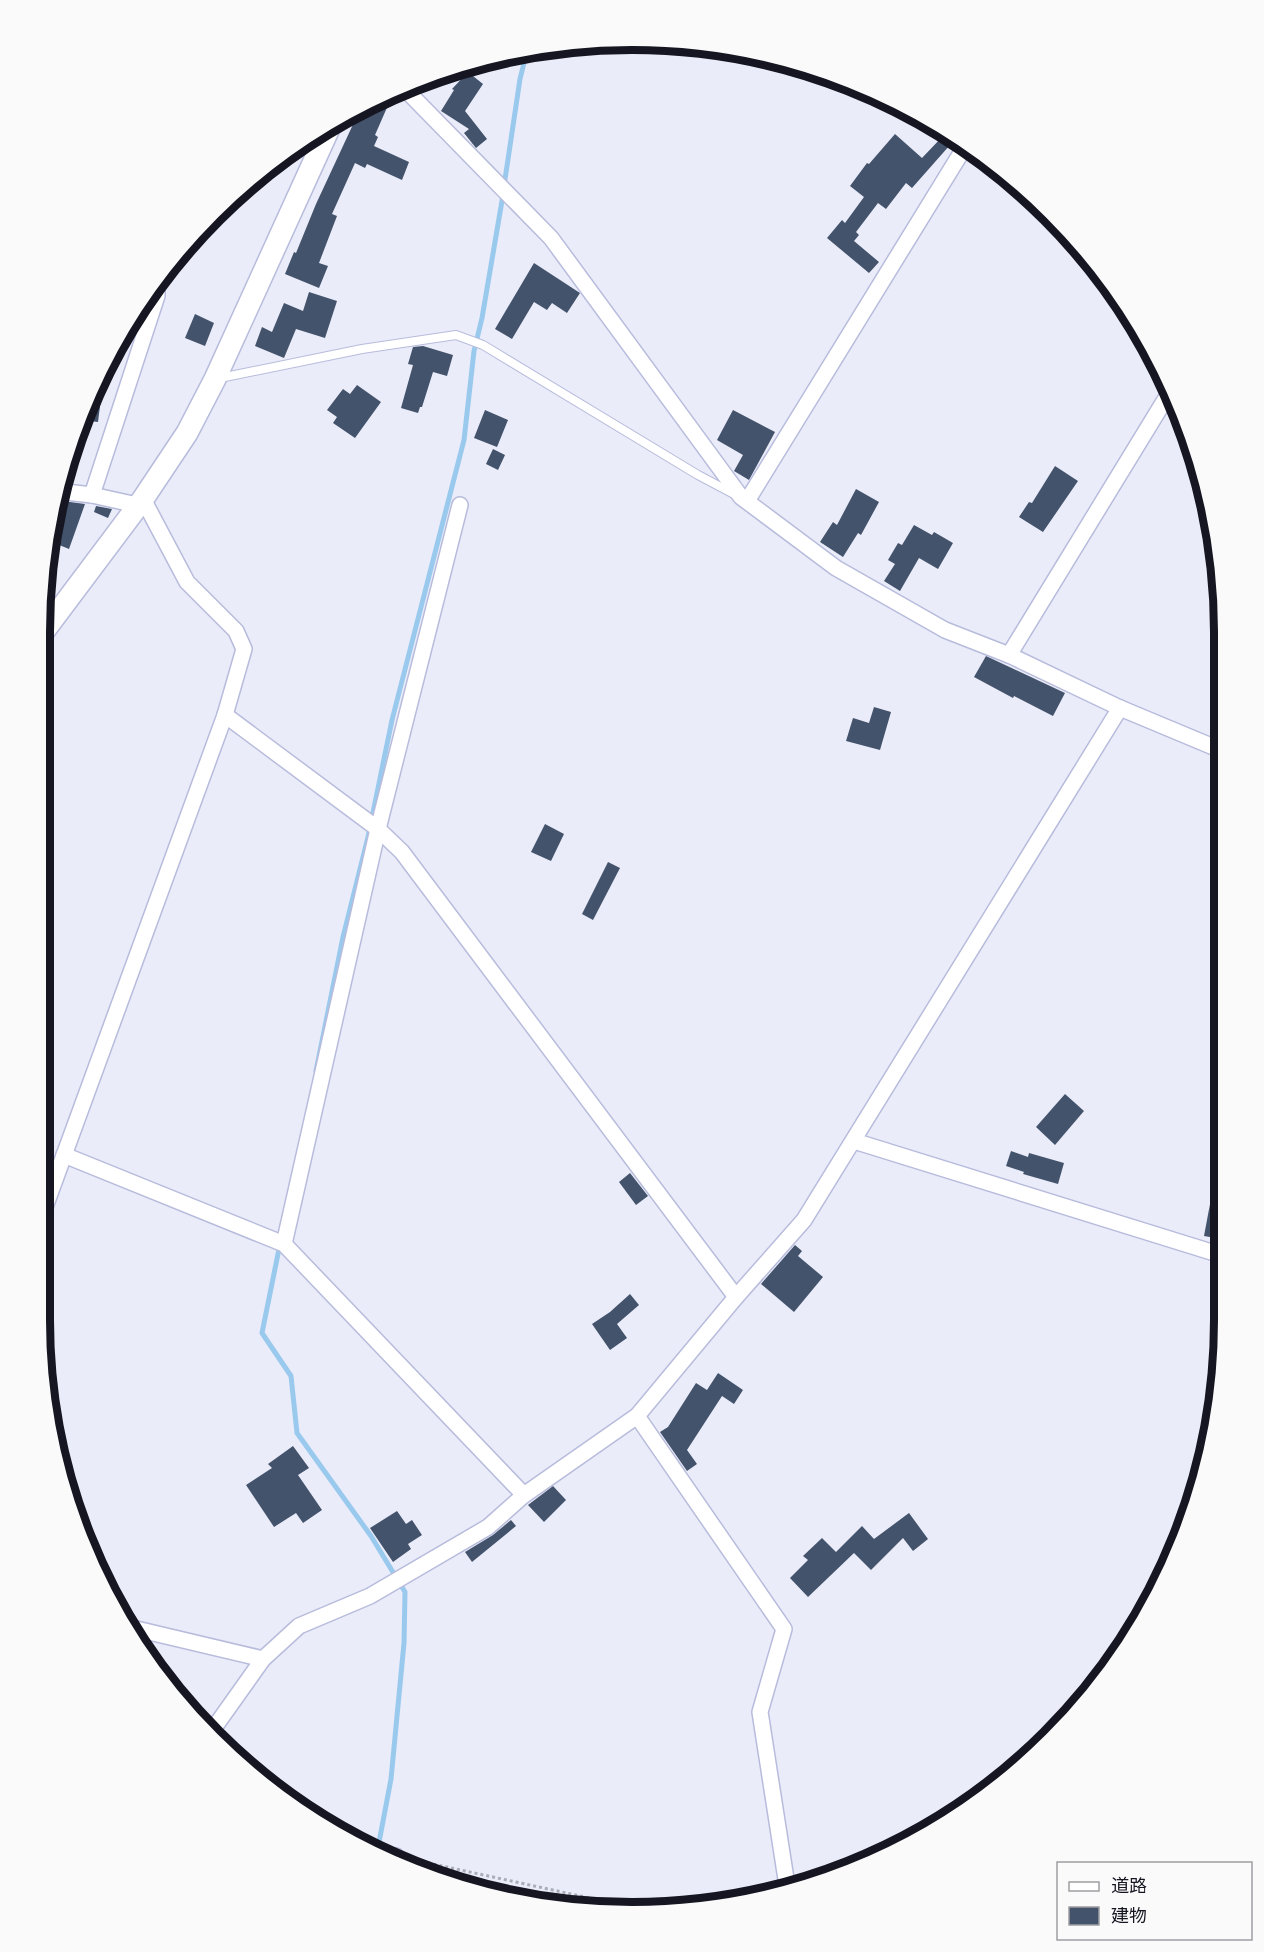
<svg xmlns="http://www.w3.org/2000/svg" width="1264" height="1952" viewBox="0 0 1264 1952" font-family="'Alegreya Sans','Noto Sans JP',sans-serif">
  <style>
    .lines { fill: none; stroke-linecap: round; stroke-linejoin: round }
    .stream { stroke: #9ac9ee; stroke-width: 5 }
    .building { fill: #44536c }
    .lane-casing { stroke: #b8bcdc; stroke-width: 10 }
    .street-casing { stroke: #b8bcdc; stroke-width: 18 }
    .secondary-casing { stroke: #b8bcdc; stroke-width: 24 }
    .path { stroke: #aaacb8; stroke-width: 3; stroke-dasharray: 3 3; stroke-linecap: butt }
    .lane { stroke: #fff; stroke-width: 8 }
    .street { stroke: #fff; stroke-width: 15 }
    .secondary { stroke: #fff; stroke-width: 21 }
    .rim { fill: none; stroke: #151621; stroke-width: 8 }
  </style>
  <rect width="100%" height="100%" fill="#eaecf9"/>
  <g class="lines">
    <g class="stream">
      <path d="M504,186l16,-107 7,-28"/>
      <path d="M316,1071l27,-134 25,-100 24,-117 72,-280 10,-89 8,-33 21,-123"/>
      <path d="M280,1244l-18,89 29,43 6,57 74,103 34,56 -1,51 -13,136 -14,74"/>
    </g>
  </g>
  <g class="building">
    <path d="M468,72l15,12 -18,27 22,28 -11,9 -12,-15 5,-4 -28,-18 13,-21 -2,-1z"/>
    <path d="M377,97l12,6 -14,32 3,2 -4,9 35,16 -7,18 -35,-16 -2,4 -10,-5 -23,51 5,2 -18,47 9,3 -9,22 -34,-14 9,-22 2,1 20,-49 40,-86 -9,-4z"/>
    <path d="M895,134l27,24 20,-21 8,8 -38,43 -6,-5 -20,26 -8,-6 -22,29 3,3 -5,6 25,21 -10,11 -42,-35 15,-18 3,3 19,-26 -14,-11 17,-23 2,1z"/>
    <path d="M534,263l46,30 -13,20 -15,-10 -5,7 -13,-8 -22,37 -17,-10z"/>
    <path d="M309,292l28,9 -12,37 -29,-9 -12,29 -29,-12 7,-19 10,5 12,-29 19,8z"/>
    <path d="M195,314l19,9 -9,23 -20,-8z"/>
    <path d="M423,346l30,9 -6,21 -14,-4 -11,35h-2l-2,6 -17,-5 12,-43 -5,-1 5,-17z"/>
    <path d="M99,374l5,1 -6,47 -17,-2z"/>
    <path d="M357,385l24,17 -26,36 -22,-15 4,-6 -10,-7 16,-21 7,5z"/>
    <path d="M485,410l23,10 -11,27 -23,-9z"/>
    <path d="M733,410l42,22 -26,48 -15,-9 9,-16 -26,-15z"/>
    <path d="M493,449l12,6 -7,15 -12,-6z"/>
    <path d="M1055,466l23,15 -35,51 -24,-15 10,-15 3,1z"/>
    <path d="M856,489l23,13 -18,33 -3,-2 -15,24 -23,-15 13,-20 4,3z"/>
    <path d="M55,500l30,4 -16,45 -22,-9z"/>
    <path d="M96,506l16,3 -4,9 -14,-6z"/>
    <path d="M914,525l18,10 2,-3 19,11 -15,26 -19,-11 -19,33 -16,-10 11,-17 -7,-4 10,-17 4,2z"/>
    <path d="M986,656l79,37 -12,23 -39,-20 -1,2 -39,-21z"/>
    <path d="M874,707l17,5 -11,38 -34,-9 7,-23 16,5z"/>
    <path d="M545,824l19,10 -13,27 -20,-9z"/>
    <path d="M608,862l12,6 -27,52 -11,-6z"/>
    <path d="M1065,1094l19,17 -29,34 -19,-18z"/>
    <path d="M1011,1151l17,6 1,-4 35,10 -6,21 -35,-10 1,-2 -18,-6z"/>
    <path d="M630,1173l18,23 -12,9 -17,-23z"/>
    <path d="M1214,1183l7,1v55l-17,-3z"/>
    <path d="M795,1245l7,6 -4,5 25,21 -29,35 -33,-28z"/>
    <path d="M630,1294l9,11 -22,19 10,14 -17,12 -18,-26 18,-12z"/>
    <path d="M718,1373l25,17 -9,14 -12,-8 -35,54 10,14 -10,7 -27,-39 8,-5 28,-44 11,7z"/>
    <path d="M293,1446l16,22 -11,7 24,35 -19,13 -7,-10 -22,14 -28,-42 26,-17 -4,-4z"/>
    <path d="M553,1486l13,14 -22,22 -16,-17z"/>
    <path d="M397,1511l9,13 6,-4 10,15 -14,9 3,5 -18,13 -23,-34z"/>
    <path d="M909,1513l19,26 -15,12 -10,-13 -32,32 -17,-17 -46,44 -18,-19 18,-18 -5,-4 19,-18 14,14 26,-26 12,13z"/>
    <path d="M511,1520l5,6 -44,36 -7,-10 28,-17z"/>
  </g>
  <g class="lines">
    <defs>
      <path id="lane" d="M220,378l142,-29 94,-14 27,10 215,130 36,19"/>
      <g id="street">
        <path d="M403,87l148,151 190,259 95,71 109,62 64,25 111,53 103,43"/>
        <path d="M57,491l35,4 45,10"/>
        <path d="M92,495l65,-199v-11"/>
        <path d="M747,501l219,-356"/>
        <path d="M1009,655l162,-265"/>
        <path d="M225,715l153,114 24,23 334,445"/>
        <path d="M854,1141l367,114"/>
        <path d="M64,1155l220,89 240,251"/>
        <path d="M44,1210l181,-495 19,-66 -8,-18 -49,-49 -44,-83"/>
        <path d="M284,1244l94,-415 82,-324"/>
        <path d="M637,1416l147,213 -24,83 28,180"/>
        <path d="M128,1627l135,32"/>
        <path d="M209,1735l54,-76 36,-33 71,-30 118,-69 36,-32 113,-79 99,-119 68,-77 316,-512"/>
        <path d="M395,1861l1,-5"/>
      </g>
      <path id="secondary" d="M44,631l99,-132 44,-66 28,-54 116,-255"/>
    </defs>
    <use href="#lane" class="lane-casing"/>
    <use href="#street" class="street-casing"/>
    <use href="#secondary" class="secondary-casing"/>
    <path class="path" d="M410,1859l198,43 77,7"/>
    <use href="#lane" class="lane"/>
    <use href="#street" class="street"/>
    <use href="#secondary" class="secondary"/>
  </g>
  <path d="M0 0H1264V1952H0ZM632 50H632A582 582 0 0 1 1214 632V1320A582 582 0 0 1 632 1902H632A582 582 0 0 1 50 1320V632A582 582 0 0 1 632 50Z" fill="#fafafa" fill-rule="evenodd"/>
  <path class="rim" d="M632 50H632A582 582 0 0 1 1214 632V1320A582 582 0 0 1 632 1902H632A582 582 0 0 1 50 1320V632A582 582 0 0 1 632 50Z"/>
  <rect x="1057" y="1862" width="195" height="78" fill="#fafafa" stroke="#9e9fa3" stroke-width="1.5"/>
  <rect x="1069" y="1882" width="30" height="9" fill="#ffffff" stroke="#9e9fa3" stroke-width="1.5"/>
  <text x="1111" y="1892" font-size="18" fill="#151621">道路</text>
  <rect x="1069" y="1907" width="30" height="18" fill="#44536c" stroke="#9e9fa3" stroke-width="1.5"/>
  <text x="1111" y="1922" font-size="18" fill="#151621">建物</text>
</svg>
